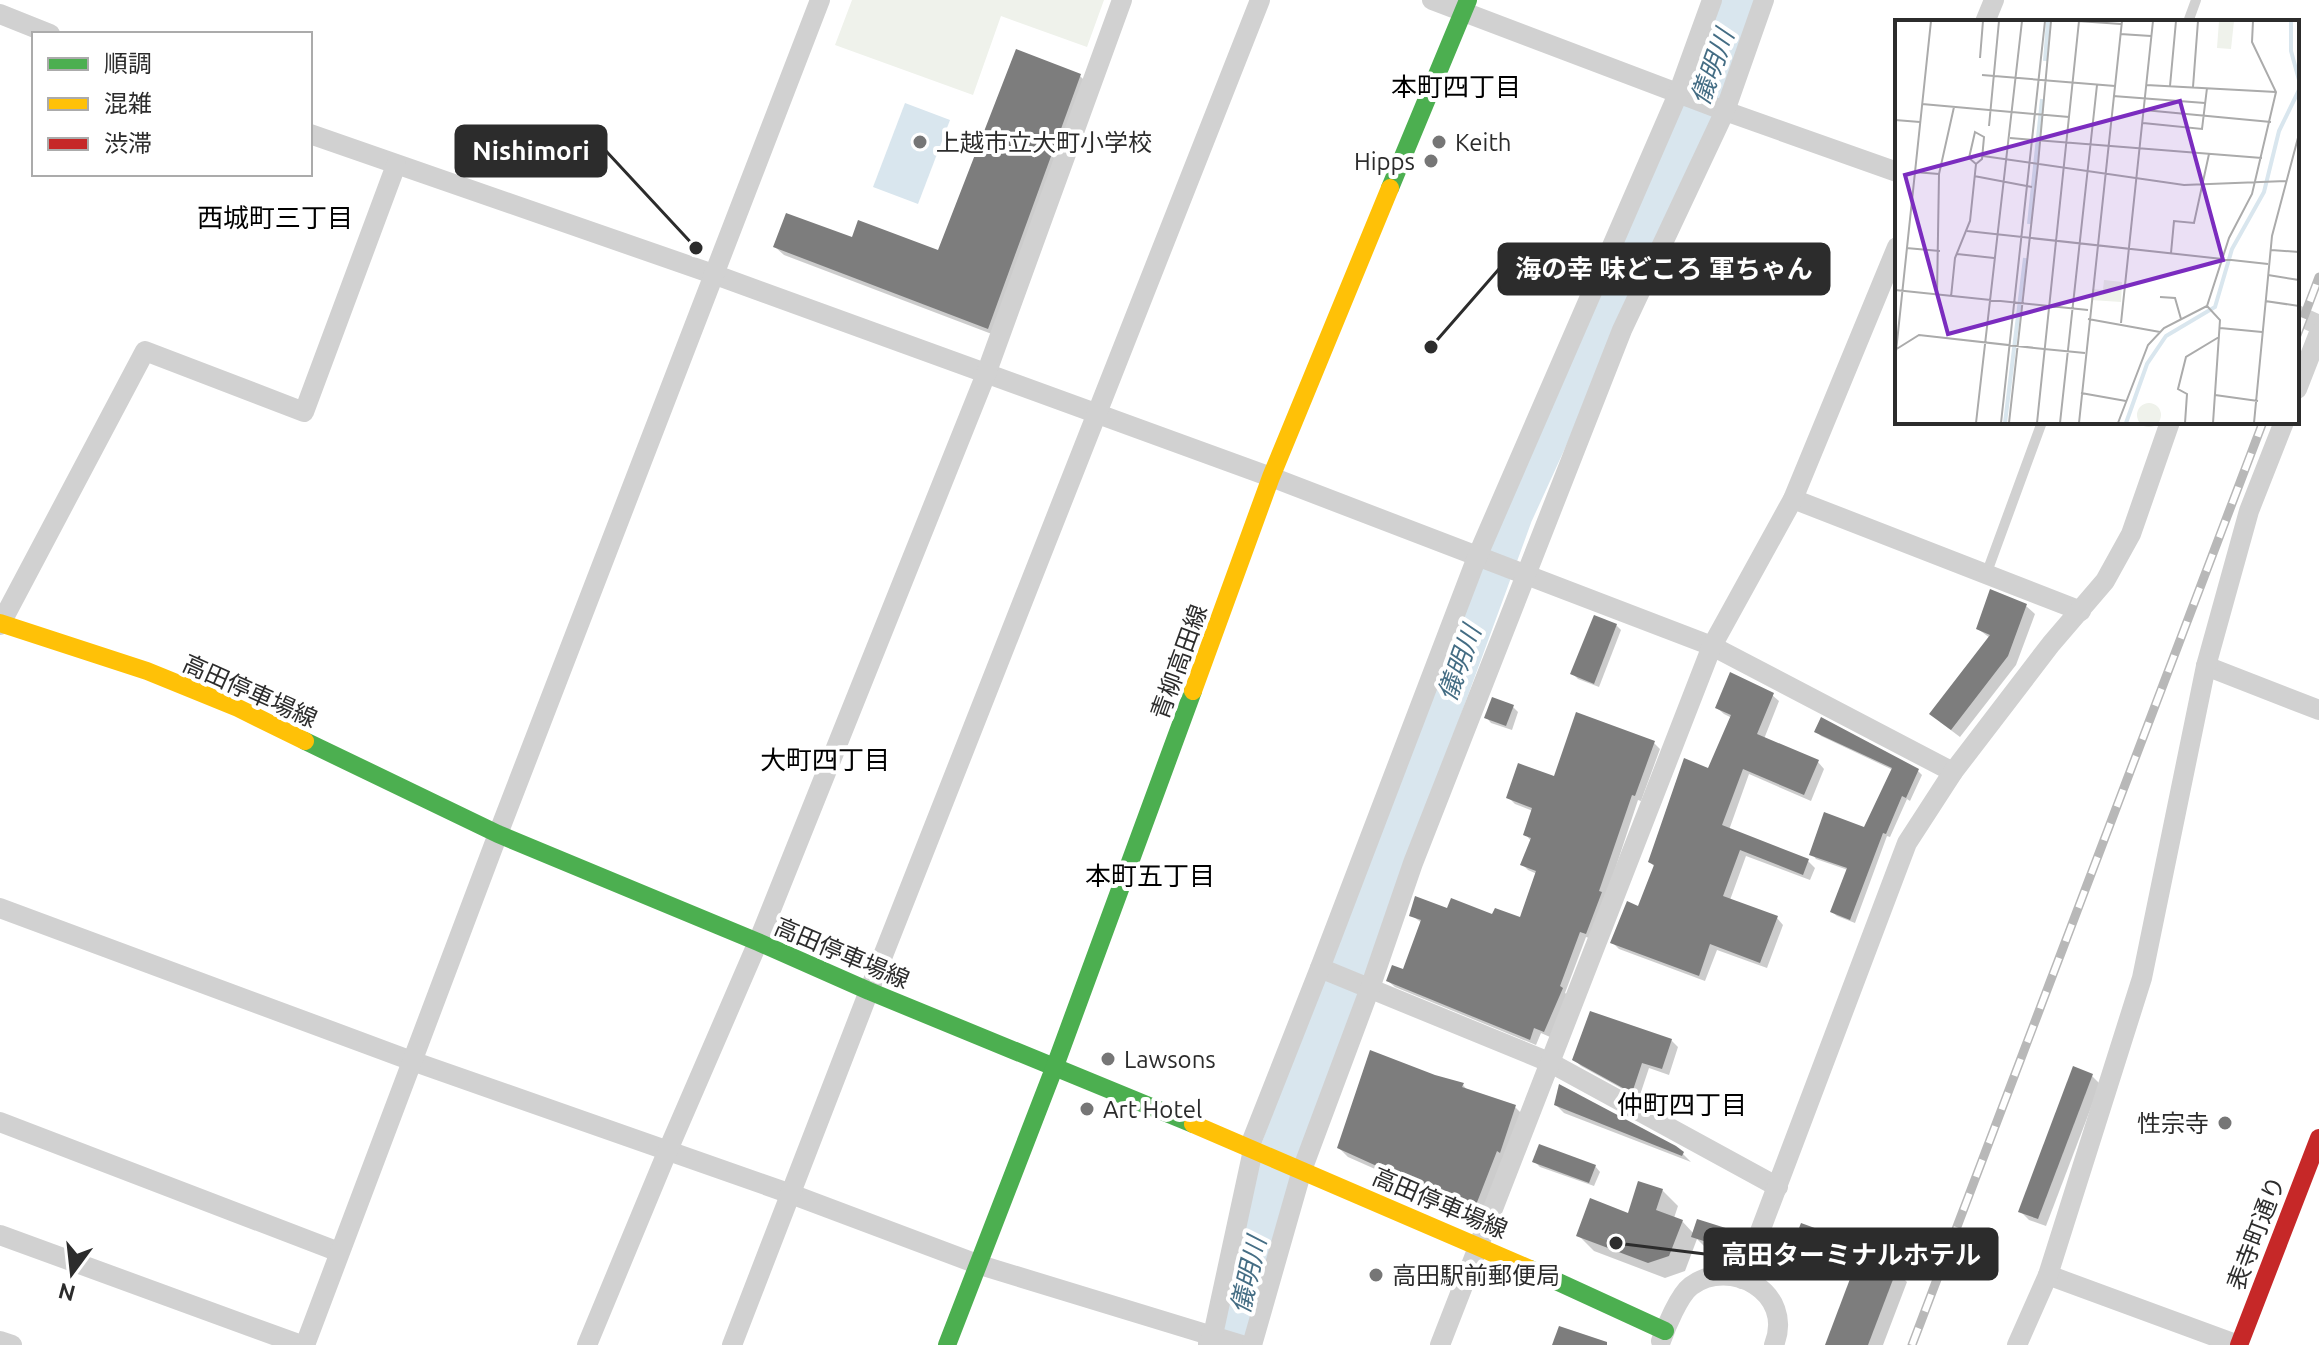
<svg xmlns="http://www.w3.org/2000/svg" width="2319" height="1345" viewBox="0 0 2319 1345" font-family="Ubuntu,'Noto Sans JP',sans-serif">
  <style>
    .green { fill: #eff2eb }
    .water { fill: #d9e6ee }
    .shadow { fill: #0003 }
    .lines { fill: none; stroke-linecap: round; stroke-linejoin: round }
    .river { stroke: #d9e6ee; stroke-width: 40 }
    .building { fill: #7d7d7d }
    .lane { stroke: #d1d1d1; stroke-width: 10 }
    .street { stroke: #d1d1d1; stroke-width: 20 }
    .fast { stroke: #4caf50; stroke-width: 18 }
    .slow { stroke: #ffc107; stroke-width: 18 }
    .jam { stroke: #c62828; stroke-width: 18 }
    .rail-casing { stroke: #b8b8b8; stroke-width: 9 }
    .rail { stroke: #fff; stroke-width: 6; stroke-dasharray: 18; stroke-linecap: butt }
    .poi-dot { fill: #767676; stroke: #fff; stroke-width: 3 }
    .labels { text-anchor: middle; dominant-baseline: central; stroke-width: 8; stroke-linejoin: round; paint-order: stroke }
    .poi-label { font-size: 24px; fill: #2c2c2c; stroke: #fff; text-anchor: start }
    .street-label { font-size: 24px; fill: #2c2c2c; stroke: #fff }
    .water-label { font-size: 26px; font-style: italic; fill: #446d84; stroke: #fff }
    .neighbourhood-label { font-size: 26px; fill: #000; stroke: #fff }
    .inset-river { fill: none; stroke: #d9e6ee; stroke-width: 4 }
    .inset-road { fill: none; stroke: #ababab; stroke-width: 2 }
    .view { fill: #7b2cbf; fill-opacity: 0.15; stroke: #7b2cbf; stroke-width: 4 }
    .inset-edge { fill: none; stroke: #2c2c2c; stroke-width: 4 }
    .leader { fill: none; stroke: #2c2c2c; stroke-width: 3 }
    .callout-dot { fill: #2c2c2c; stroke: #fff; stroke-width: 3 }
    .callout { fill: #2c2c2c; stroke: #2c2c2c; stroke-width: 3 }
    .callout-label { font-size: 26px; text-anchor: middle; font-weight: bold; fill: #fff }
  </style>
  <rect width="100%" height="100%" fill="#fff"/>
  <path class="green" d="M852,0h252l-17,47 -86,-31 -28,79 -138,-50z"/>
  <path class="water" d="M905,103l45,17 -32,84 -45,-17z"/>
  <g class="shadow">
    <path d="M1080,76l8,8 -91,252 -213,-81 -9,-8 78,-7 86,12z"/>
    <path d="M2026,606l9,8 -19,51 -56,72 -20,-15 50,-84 -12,-9z"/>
    <path d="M1616,625l5,5 -22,57 -21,-8 -5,-5z"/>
    <path d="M1772,695l7,6 -15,38 54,23 6,7 -13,32 -62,-27 -20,56 79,31 7,7 -5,12 -64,-24 -16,44 47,18 6,7 -16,43 -50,-18 -12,31 -86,-32 -6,-6 26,-35 16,-41 -5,-5 59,-92 23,-52 -8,-4 -7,-6z"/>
    <path d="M1513,707l5,5 -6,18 -21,-7 -5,-6z"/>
    <path d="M1817,732l101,39 4,4 -12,26 -3,-2 -17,38 -3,-1 -32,87 -18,-7 -5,-4 16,-42 -32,-11 -4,-5 53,-24 28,-60 -72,-34z"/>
    <path d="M1654,743l6,6 -19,52 -3,-1 -46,139 -6,-2 -21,56 3,2 -18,42 -9,-4 -5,12 -141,-58 -7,-6 16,-9 18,-49 -11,-8 37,-5 74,10 15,-46 -9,-4 -6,-6 9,-23 -6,-7 8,-23 -18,-7 -6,-6 46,-20z"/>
    <path d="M1671,1040l7,7 -9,28 -20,-7 -10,30 -58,-32 -7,-7z"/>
    <path d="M2092,1076l8,8 -54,142 -17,-6 -9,-9z"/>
    <path d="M1463,1085l6,7 46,15 8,8 -40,102 -135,-60 -9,-9z"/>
    <path d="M1556,1105l127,49 8,8 -127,-49z"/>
    <path d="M1535,1162l60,4 5,6 -6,14 -54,-19z"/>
    <path d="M1662,1190l16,16 -4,12 8,3 12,13 37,-2 11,11 -5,15 -32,-11 -8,-8 -12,32 -20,7 -71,-27 -16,-16 52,-20z"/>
    <path d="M1802,1225l53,20 12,11 -2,4 31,11 11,11 -24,63h-56l27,-71 -48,-17 -12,-12z"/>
  </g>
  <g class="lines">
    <path class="river" d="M1232,1345l40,-172 241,-659 183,-401 41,-113"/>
  </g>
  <g class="building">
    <path d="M1016,49l65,25 -93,255 -215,-82 13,-34 66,24 6,-17 80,30z"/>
    <path d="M1990,589l37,15 -19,52 -57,74 -22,-16 61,-79 -14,-6z"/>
    <path d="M1594,615l23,9 -23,60 -24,-10z"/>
    <path d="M1730,672l44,21 -17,41 62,26 -15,35 -61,-26 -21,56 87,34 -6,16 -63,-25 -17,46 55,20 -18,47 -50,-19 -11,32 -89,-33 17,-42 11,5 16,-41 -6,-3 36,-104 24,10 23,-53 -16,-7z"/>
    <path d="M1492,697l22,8 -8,21 -22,-8z"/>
    <path d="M1576,712l79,29 -20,55 -3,-1 -33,96 3,1 -16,42 -6,-2 -20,54 3,2 -19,44 -10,-4 -4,12 -144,-59 6,-16 11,4 18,-49 -12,-4 6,-20 32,12 4,-10 41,16 3,-6 25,9 16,-46 -16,-6 11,-27 -8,-3 9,-27 -26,-10 12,-35 36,13z"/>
    <path d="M1821,717l98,52 -13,29 -4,-2 -16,38 -3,-1 -33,87 -20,-8 17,-44 -38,-13 15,-43 40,15 28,-59 -78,-36z"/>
    <path d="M1590,1011l82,28 -10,30 -20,-6 -10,30 -60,-33z"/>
    <path d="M1370,1050l65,25 29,8 -2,4 54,18 -16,48 -3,-2 -23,59 -137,-62z"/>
    <path d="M2073,1066l20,8 -55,145 -20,-7z"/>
    <path d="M1559,1084l117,62 8,6 -2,4 -128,-51z"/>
    <path d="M1539,1144l57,21 -7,18 -57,-21z"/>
    <path d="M1638,1181l25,8 -7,21 27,10 -14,36 -21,7 -72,-27 14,-38 38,15z"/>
    <path d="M1697,1219l35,11 -6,18 -35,-11z"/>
    <path d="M1801,1223l55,20 -8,24 -56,-21z"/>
    <path d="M1859,1255l38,14 -29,76h-43z"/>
    <path d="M1559,1326l48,16v3h-55z"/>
  </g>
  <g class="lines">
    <g class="lane">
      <path d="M2188,22l8,-22"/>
      <path d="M1987,572l55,-150"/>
    </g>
    <g class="street">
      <path d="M1432,0l293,111 172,61"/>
      <path d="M0,14l50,20"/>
      <path d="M1985,22l9,-22"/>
      <path d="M310,134l403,140 558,203 441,169 241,126"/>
      <path d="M2297,315l22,10"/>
      <path d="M2297,389l22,-56"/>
      <path d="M1793,499l288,112"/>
      <path d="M0,625l145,-274 159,61 92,-247"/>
      <path d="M2206,666l113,44"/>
      <path d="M0,908l412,153 379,133 189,71 262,80"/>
      <path d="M1320,968l229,94 229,125"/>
      <path d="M0,1122l339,130"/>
      <path d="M1249,1148l71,-180 157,-411 201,-463 34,-94"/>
      <path d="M0,1235l301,110"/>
      <path d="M2048,1275l190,70"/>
      <path d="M1742,1279l165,-436 46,-71 98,-128 54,-63 26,-47 39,-112"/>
      <path d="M0,1341l12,4"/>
      <path d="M1661,1341c5,-14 18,-46 30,-55 39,-29 104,6 83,59"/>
      <path d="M1208,1344l5,-9 40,-185"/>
      <path d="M305,1345l193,-511 322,-834"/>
      <path d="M587,1345l81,-195 90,-208 228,-568 136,-374"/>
      <path d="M732,1345l137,-354 391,-991"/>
      <path d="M1252,1345l50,-175 68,-182 43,-125 209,-533 103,-219 39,-111"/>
      <path d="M1440,1345l272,-699 81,-147 104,-252"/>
      <path d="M2017,1345l31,-70 94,-297 64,-312 43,-155 35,-89"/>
    </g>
    <g class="fast">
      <path d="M1390,188l78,-188"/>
      <path d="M305,741l193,93 260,108 111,49 324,133"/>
      <path d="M1530,1269l135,62"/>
      <path d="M947,1345l108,-279 138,-375"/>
    </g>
    <g class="slow">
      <path d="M0,623l147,48 91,37 67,33"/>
      <path d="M1193,691l78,-214 119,-289"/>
      <path d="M1193,1124l337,145"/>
    </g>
    <path class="jam" d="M2239,1345l80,-207"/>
    <defs>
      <g id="rail">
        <path d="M2297,335l22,-58"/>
        <path d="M1912,1345l351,-923"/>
      </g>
    </defs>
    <use href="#rail" class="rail-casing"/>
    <use href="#rail" class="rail"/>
  </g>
  <g class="poi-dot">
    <circle cx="920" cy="142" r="8"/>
    <circle cx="1439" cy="142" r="8"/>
    <circle cx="1431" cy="161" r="8"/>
    <circle cx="1108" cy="1059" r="8"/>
    <circle cx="1087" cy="1109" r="8"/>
    <circle cx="2225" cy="1123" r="8"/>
    <circle cx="1376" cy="1275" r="8"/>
  </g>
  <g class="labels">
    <g class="poi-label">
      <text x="936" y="142">上越市立大町小学校</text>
      <text x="1455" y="142">Keith</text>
      <text x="1415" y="161" text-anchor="end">Hipps</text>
      <text x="1124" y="1059">Lawsons</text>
      <text x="1103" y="1109">Art Hotel</text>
      <text x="2209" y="1123" text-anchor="end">性宗寺</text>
      <text x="1392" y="1275">高田駅前郵便局</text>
    </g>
    <g class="street-label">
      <text transform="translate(1179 662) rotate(-70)">青柳高田線</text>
      <text transform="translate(250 691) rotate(24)">高田停車場線</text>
      <text transform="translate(842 953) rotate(23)">高田停車場線</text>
      <text transform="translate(1440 1203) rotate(23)">高田停車場線</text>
      <text transform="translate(2256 1233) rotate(-69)">表寺町通り</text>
    </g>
    <g class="water-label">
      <text transform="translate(1712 67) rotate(-70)">儀明川</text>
      <text transform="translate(1459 663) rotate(-70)">儀明川</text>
      <text transform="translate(1248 1275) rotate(-77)">儀明川</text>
    </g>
    <g class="neighbourhood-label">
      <text x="1456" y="86">本町四丁目</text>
      <text x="275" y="217">西城町三丁目</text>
      <text x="825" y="759">大町四丁目</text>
      <text x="1150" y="875">本町五丁目</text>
      <text x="1682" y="1104">仲町四丁目</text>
    </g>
  </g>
  <g transform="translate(1895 20)">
    <rect width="404" height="404" fill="#fff"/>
    <path d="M324,1h15l-3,28 -14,-1zM209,260l18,2 -1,20 -30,-2 1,-11 11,1zM242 395a12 12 0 1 1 24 0a12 12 0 1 1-24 0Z" fill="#eff2eb"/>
    <path class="inset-river" d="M396,1v30l8,29M150,41l3,-40M134,204l13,-125M110,403l20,-165M231,403l21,-59 19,-28 49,-29 17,-58 32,-57 15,-61 20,-41"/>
    <path class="inset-road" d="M183,1l43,3M225,14l31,2M85,38l3,-37M87,55l133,11M251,65l130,7M275,66l6,-65M298,67l5,-66M218,76l92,7M27,84l147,13M249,90l127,12M0,100l25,2M248,103l59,6 5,-41M94,106l10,-105M80,112l9,5 -2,22 -6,5 -7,-6zM115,118l252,20M88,136l201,29 102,-4M143,144l13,-143M19,152l25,2M79,156l58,11M72,211l301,33M11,228l34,3M376,230l28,2M276,233l3,-32 20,2 15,-69M62,234l37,4M373,255l31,5M0,270l193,20M42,276l2,-122 15,-67M56,277l4,-39 15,-37 6,-57M265,277l15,1 6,21M370,281l34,5M312,286l13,14 -7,103M193,299l72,13M226,303l32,-302M325,308l42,4M149,329l41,4M0,330l24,-15 125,14M0,341l36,-340M186,373l45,8M320,375l43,6M81,403l46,-402M106,403l44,-402M114,403l29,-259M142,403l42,-402M165,403l37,-338M184,403l43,-402M223,403l30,-78 16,-17 43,-22 22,-68 23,-44 24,-102 -24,-50 1,-21M290,403l2,-29 -9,-5 8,-32 33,-20M359,403l18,-187 27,-102"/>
    <path class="view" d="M285,81l43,159 -275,74 -43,-159z"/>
    <rect width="404" height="404" class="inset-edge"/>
  </g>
  <path class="leader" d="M696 248L606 151M1431 347L1499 269M1616 1243L1705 1254"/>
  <g class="callout-dot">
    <circle cx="696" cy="248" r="8"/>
    <circle cx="1431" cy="347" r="8"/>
    <circle cx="1616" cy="1243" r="8"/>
  </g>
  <g class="callout">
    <rect x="456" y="126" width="150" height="50" rx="8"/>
    <rect x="1499" y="244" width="330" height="50" rx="8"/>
    <rect x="1705" y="1229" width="292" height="50" rx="8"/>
  </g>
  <g class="callout-label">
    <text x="531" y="160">Nishimori</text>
    <text x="1664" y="278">海の幸 味どころ 軍ちゃん</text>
    <text x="1851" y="1264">高田ターミナルホテル</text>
  </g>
  <rect x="32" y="32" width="280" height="144" fill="#ffffff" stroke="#ababab" stroke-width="2"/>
  <rect x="48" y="58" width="40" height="12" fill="#4caf50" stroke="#ababab" stroke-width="2"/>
  <text x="104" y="72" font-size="24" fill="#2c2c2c">順調</text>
  <rect x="48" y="98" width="40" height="12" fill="#ffc107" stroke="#ababab" stroke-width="2"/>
  <text x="104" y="112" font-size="24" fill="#2c2c2c">混雑</text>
  <rect x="48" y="138" width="40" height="12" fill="#c62828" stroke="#ababab" stroke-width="2"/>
  <text x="104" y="152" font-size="24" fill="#2c2c2c">渋滞</text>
  <g transform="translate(72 1273) rotate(195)" stroke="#ffffff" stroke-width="6" paint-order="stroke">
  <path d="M0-6L14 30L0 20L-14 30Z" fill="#2c2c2c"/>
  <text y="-12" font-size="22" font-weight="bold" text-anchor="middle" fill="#2c2c2c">N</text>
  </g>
</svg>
